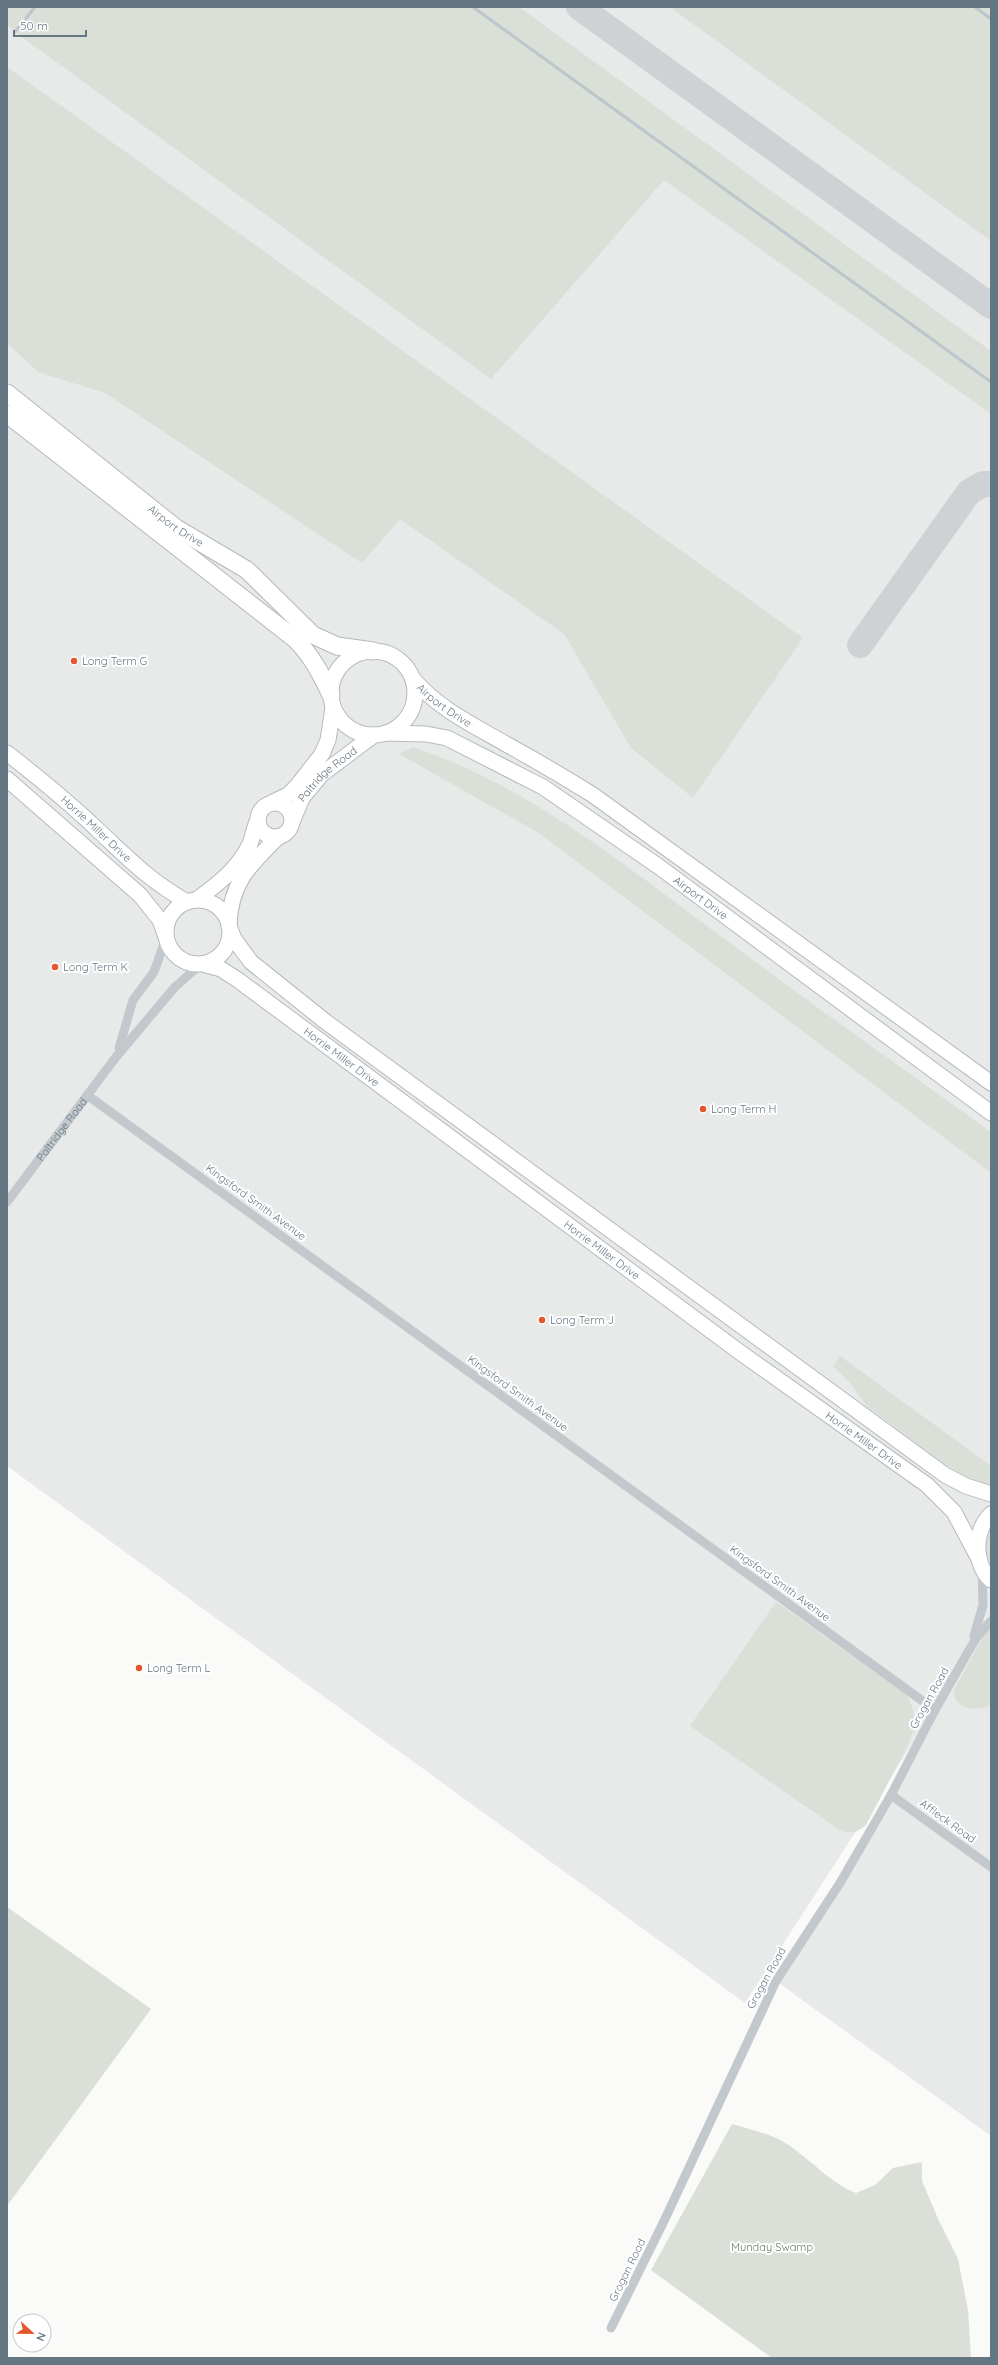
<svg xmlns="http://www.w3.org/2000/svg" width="998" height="2365" viewBox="0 0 998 2365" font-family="Quicksand,sans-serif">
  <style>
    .built { fill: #e8e9e9 }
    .green { fill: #dadfd7 }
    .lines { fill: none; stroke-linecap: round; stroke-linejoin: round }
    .stream { stroke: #bbc7cb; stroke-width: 3 }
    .taxiway { stroke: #ced2d4; stroke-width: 26 }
    .primary-casing { stroke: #b5babe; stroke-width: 17 }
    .motorway-casing { stroke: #b4b9bd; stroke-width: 19 }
    .minor { stroke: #c3c8cc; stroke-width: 9 }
    .primary { stroke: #fff; stroke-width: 15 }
    .motorway { stroke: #fff; stroke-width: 17 }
    .poi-dot { fill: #e4572e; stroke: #fff; stroke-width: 1.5 }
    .labels { text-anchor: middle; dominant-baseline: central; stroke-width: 4; stroke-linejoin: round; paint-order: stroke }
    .street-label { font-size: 11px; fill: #657683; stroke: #fff }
    .poi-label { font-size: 11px; fill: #657683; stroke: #fff; text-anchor: start }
    .park-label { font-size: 11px; fill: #687a64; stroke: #fff }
  </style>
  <rect width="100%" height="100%" fill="#fafaf8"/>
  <path class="built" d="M7,7h984v2129l-215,-155 64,-98 91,-168 -186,288 -738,-537z"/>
  <g class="green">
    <path d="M7,7h512l472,344v63l-327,-234 -173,199 -476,-347 -8,-8z"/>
    <path d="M670,7h321v234z"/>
    <path d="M7,67l796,571 -110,160 -62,-50 -67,-114 -164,-115 -38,44 -257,-170 -67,-21 -31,-29z"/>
    <path d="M413,747c117,39 215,121 313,193 85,64 172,125 258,187l7,6v40l-452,-340 -140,-79z"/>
    <path d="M840,1356l151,110v19l-19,-5 -30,-18 -75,-56 -17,-23 -17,-17z"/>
    <path d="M991,1524v40c-8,-12 -7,-27 0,-40z"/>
    <path d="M776,1602l131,93c9,20 10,28 2,48l-43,82c-9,7 -14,9 -25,6l-151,-105z"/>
    <path d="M991,1628v77c-13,7 -38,5 -37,-15l29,-53z"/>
    <path d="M7,1907l144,102 -144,197z"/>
    <path d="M732,2124c16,5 35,9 50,17 26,15 46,41 74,52l19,-8 18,-17 29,-6v19l17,40 19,38 10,51 3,48h-199l-121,-88z"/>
  </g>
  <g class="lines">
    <g class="stream">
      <path d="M473,7l518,375"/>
      <path d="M975,7l16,12"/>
      <path d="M15,32l20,-25"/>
    </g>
    <g class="taxiway">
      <path d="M579,7l412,299"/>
      <path d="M860,645l109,-153 14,-8h8"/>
    </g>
    <defs>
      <g id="primary">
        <circle cx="373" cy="693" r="42"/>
        <path id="s2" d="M413,679c26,30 58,45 93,65 29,16 58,33 87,51l398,288"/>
        <path id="s3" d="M386,733l40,1 21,4 96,49 115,79 333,247"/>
        <path id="s4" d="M7,753c32,25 64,51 93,79 31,29 49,48 87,70"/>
        <path d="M7,779l133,116 20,25 6,17"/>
        <path d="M273,802l15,-7 9,-9 25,-32 6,-14 5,-32"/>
        <circle cx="275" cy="820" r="17"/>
        <path id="s5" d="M292,822l10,-24 20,-24 52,-39"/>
        <path d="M196,900c22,-16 42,-31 54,-56 3,-8 4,-17 8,-24"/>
        <circle cx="198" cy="932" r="32"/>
        <path d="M229,924c2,-42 20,-58 49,-87"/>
        <path d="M229,926l5,13 17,23 75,60 619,453 21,11 25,8"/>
        <path id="s6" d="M203,964l18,5 17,11 503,373 186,132 27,27 25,47"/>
        <path d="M991,1514c-17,17 -18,49 0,66"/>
      </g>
      <g id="motorway">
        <path id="s7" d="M7,393l169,135 71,42 66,65 24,11 36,5"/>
        <path d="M7,414l288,225c17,17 26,35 36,56"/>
      </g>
    </defs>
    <use href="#primary" class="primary-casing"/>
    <use href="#motorway" class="motorway-casing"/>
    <g class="minor">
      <path d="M119,1048l14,-48 21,-28 12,-34"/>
      <path d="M87,1095l848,615"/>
      <path id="s1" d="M7,1202l109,-145 58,-69 27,-24"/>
      <path d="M974,1636l9,-31 -1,-35"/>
      <path d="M891,1795l100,72"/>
      <path d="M611,2328l54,-109 111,-238 64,-98 51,-88 44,-85 33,-58 9,-15 14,-16"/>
    </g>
    <use href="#primary" class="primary"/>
    <use href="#motorway" class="motorway"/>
  </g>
  <g class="poi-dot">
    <circle cx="74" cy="661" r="4"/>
    <circle cx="55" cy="967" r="4"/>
    <circle cx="703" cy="1109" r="4"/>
    <circle cx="542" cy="1320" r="4"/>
    <circle cx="139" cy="1668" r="4"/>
  </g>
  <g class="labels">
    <g class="street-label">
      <text stroke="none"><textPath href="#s7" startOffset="215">Airport Drive</textPath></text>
      <text stroke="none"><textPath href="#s2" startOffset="41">Airport Drive</textPath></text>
      <text stroke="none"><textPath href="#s5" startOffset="61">Paltridge Road</textPath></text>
      <text stroke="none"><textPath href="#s4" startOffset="117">Horrie Miller Drive</textPath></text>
      <text stroke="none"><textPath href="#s3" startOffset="362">Airport Drive</textPath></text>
      <text stroke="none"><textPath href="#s6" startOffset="168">Horrie Miller Drive</textPath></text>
      <text stroke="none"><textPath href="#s1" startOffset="91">Paltridge Road</textPath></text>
      <text transform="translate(256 1202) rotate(36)">Kingsford Smith Avenue</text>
      <text stroke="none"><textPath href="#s6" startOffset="492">Horrie Miller Drive</textPath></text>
      <text transform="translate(518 1393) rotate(36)">Kingsford Smith Avenue</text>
      <text stroke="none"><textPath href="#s6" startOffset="816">Horrie Miller Drive</textPath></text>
      <text transform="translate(780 1583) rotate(36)">Kingsford Smith Avenue</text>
      <text transform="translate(929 1698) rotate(-61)">Grogan Road</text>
      <text transform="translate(948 1821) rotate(36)">Affleck Road</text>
      <text transform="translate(766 1978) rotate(-61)">Grogan Road</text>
      <text transform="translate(627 2270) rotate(-64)">Grogan Road</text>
    </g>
    <g class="poi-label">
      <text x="82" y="661">Long Term G</text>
      <text x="63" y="967">Long Term K</text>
      <text x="711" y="1109">Long Term H</text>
      <text x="550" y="1320">Long Term J</text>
      <text x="147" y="1668">Long Term L</text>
    </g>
    <g class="park-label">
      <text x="772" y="2247">Munday Swamp</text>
    </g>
  </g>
  <rect width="998" height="2365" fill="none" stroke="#657683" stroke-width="16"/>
  <g transform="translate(32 2333) rotate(112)"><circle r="19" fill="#ffffff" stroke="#c1c8cd"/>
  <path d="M0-3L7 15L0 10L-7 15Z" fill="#e4572e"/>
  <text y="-6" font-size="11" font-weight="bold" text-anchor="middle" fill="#657683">N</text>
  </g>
  <path d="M14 30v6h72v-6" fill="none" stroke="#657683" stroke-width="2"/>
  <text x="20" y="30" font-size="12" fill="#657683" stroke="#ffffff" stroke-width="3" paint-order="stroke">50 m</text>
</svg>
